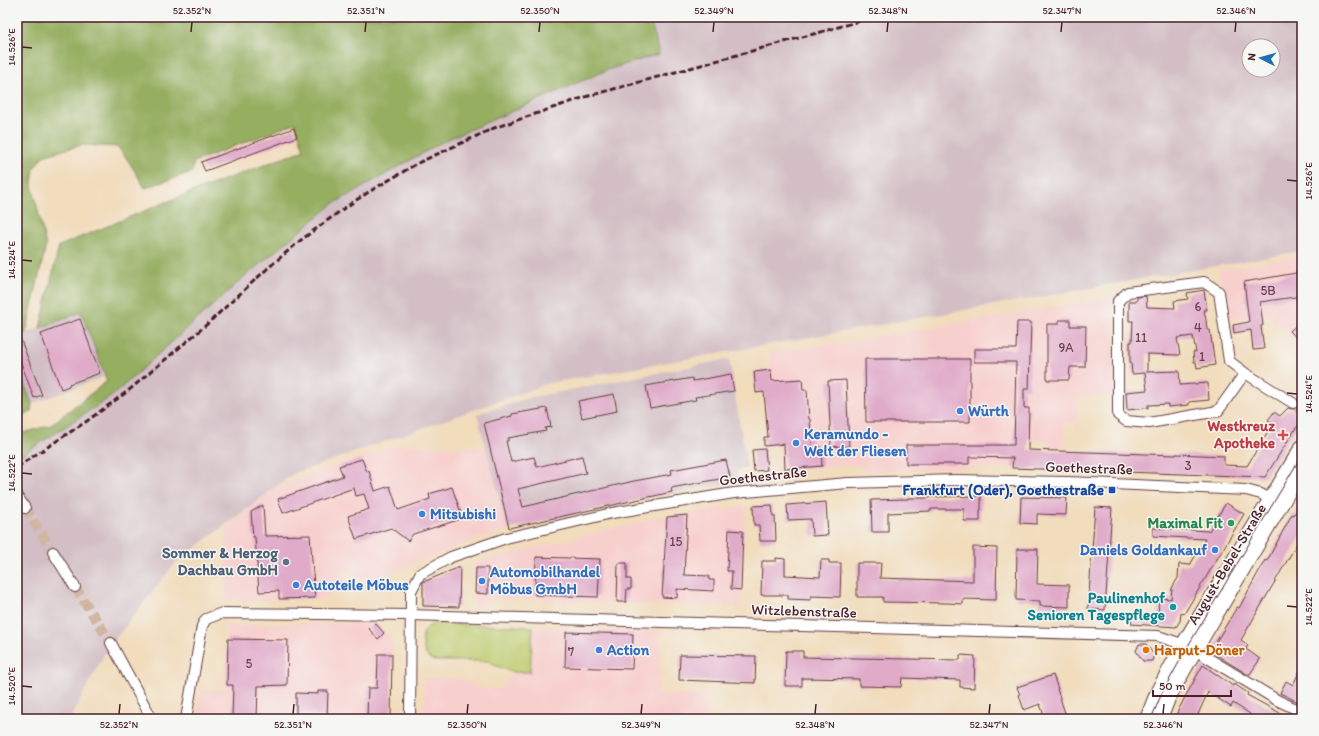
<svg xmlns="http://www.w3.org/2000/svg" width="1319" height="736" viewBox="0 0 1319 736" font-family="Itim,sans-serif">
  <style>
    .built { fill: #f7d0ce }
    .industrial { fill: #d2bec4; fill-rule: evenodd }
    .green { fill: #bcca6c; stroke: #83744c }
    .forest { fill: #95ae60; stroke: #706646 }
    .building { fill: #e0aac9 }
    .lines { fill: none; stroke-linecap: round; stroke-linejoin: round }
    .street-tunnel { stroke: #d0b69f; stroke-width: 10; stroke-dasharray: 10 5; stroke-linecap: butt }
    .street-casing { stroke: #633b41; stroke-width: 12 }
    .secondary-casing { stroke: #633b41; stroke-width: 16 }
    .street { stroke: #fff; stroke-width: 10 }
    .secondary { stroke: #fff; stroke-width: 14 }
    .tram { stroke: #4a1f2b; stroke-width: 1 }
    .rail { stroke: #4a1f2b; stroke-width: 3; stroke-dasharray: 6 3; stroke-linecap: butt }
    .ticks { fill: none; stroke: #4a1f2b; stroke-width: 1.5 }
    .shop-dot { fill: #3f7fe0; stroke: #f6f6f2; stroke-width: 1.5 }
    .health-dot { fill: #e0444e; stroke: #f6f6f2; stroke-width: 1.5 }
    .transit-dot { fill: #1a4fb4; stroke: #f6f6f2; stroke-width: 1.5 }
    .leisure-dot { fill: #2e9e5b; stroke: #f6f6f2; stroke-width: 1.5 }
    .service-dot { fill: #5c6f8a; stroke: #f6f6f2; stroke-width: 1.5 }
    .culture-dot { fill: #0f9aa8; stroke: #f6f6f2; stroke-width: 1.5 }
    .food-dot { fill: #e8710a; stroke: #f6f6f2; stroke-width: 1.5 }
    .labels { text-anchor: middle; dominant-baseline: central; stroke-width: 3; stroke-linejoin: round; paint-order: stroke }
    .number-label { font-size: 13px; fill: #704252 }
    .shop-label { font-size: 15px; font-weight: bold; fill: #366cbe; stroke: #f6f6f2; text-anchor: start }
    .health-label { font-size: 15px; font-weight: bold; fill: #be3a42; stroke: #f6f6f2; text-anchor: end }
    .street-label { font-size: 15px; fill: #4a1f2b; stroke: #f6f6f2 }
    .transit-label { font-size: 15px; font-weight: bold; fill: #164399; stroke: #f6f6f2; text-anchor: end }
    .leisure-label { font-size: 15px; font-weight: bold; fill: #27864d; stroke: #f6f6f2; text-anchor: end }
    .service-label { font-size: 15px; font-weight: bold; fill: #4e5e75; stroke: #f6f6f2; text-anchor: end }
    .culture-label { font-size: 15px; font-weight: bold; fill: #0d838f; stroke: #f6f6f2; text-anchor: end }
    .food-label { font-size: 15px; font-weight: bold; fill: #c56008; stroke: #f6f6f2; text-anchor: start }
    .neatline { fill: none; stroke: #4a1f2b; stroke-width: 1.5 }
    .ticks-label { font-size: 10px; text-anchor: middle; fill: #4a1f2b }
  </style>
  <rect width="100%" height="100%" fill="#f6f6f2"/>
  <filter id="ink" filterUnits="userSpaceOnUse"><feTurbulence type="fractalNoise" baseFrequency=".025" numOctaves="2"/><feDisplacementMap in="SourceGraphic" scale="8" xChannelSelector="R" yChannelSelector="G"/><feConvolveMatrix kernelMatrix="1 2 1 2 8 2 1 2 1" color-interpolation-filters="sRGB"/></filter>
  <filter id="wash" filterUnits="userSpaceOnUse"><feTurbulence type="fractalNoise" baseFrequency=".012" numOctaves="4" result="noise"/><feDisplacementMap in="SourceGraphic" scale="16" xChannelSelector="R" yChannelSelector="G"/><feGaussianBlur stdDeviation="0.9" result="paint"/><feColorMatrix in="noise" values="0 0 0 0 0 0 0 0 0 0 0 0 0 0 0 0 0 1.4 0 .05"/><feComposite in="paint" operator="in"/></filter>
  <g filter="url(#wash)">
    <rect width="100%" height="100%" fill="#f1dcbc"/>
    <g class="built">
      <path d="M1302,256v93l-33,-35 -42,6 -8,-50z"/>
      <path d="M1112,297l3,99h-38v27h-13v25l-13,-1 -7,-6h-31l-1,26 -142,4 -15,-6 -74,5 -12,-118 83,-11z"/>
      <path d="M399,445l87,3 22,82 -30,8 -105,42 -17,-1 -11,-13 2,28h-9l-22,4 -90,2 -1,-72 20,-15 -4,-11 75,-30z"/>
      <path d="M745,506l-4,101 -127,-4 -94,-4h-36v8h-10v-44l192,-47z"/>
      <path d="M375,622l17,20 -1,77h-194l5,-29h24l1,-65z"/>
      <path d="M533,627l127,5 -2,62 48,1 -1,24h-281v-41h35l25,11h16l14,-17h16z"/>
    </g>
    <g class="industrial">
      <path d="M650,17h652v234l-753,132 -256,91 -117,88 -69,87 -37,70h-53v-261l95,-62 132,-119 89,-73 111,-63 163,-71 52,-16zM1249,46h24v24h-24z"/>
      <path d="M81,312l25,64 -74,28 -15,-39v-28z"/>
      <path d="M729,359l18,109 -9,2v5l-7,7 -93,18 -130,30 -31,-116 52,-16z"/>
    </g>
    <path class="green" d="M434,623l99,4 -3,45h-16l-21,-7 -3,-4h-53c-2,0 -7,-1 -9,-4 -5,-5 -7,-19 -4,-26 2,-3 7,-6 10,-8z"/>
    <g class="forest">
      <path d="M17,17h633l9,37 -52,16 -163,71 -111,63 -89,73 -132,119 -95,62v-23l34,-10 56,-44 -26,-69 -41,16 19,-82 117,-48 128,-48 -9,-27 -101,39 -2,10 -47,16 -16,-26 -11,-15 -37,-2 -38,11 -9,12 -2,17 14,60 -20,88 -9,4z"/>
      <path d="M17,365l15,39 -1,8 -14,6z"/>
    </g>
    <g id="blocks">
      <g class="building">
        <path d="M294,128l3,9 -92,34 -4,-9z"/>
        <path d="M1302,272v24l-42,6 3,23 -2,1 3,23 -11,1 -2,-20 -17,3 -1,-8 16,-3 -5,-40z"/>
        <path d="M1204,290l3,20h-3l2,10 1,10h3l5,35 -18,3 -1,-6h-2l-1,-10h3l-3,-16 -16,2 3,17 -33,-1v18l32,-1 1,14 28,-2 1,17 -20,2v3l-21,2v-3l-20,1v3l-21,2 -1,-18 21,-2 -2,-17 -13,1 -1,-12h-1v-20h2l1,-21h-4v-20h8v-4l9,-1 1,11 28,1 -1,-7 14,-2 -1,-6z"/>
        <path d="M80,319l20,54 -31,11v2l-8,3 -20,-55 11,-4 -1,-1z"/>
        <path d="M1059,320h11v6h16l-1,41h-15l-1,13h-22v-56h12z"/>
        <path d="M1302,320v24l-12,-13z"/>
        <path d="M1017,322h14l-2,67h-5v19h5l-1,42 148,5v-1l48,2v9l23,1 26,-43 -5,-3 6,-8 6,4 8,-8 4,1h4l3,-5 -1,-5 4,-4v27l-6,6 -31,49 -253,-9 1,-10 -44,-1v7h-63v-19h108l2,-83h-42v-13h42z"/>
        <path d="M17,330l25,65 -8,3 -17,-46z"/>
        <path d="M865,359h105v63h-104z"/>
        <path d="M771,370l1,11 30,-2 1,11h4l2,29h1l2,29 9,-1 1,19 -37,3 -1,-25 -20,2v-9h4l-4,-45 -8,1 -2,-21z"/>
        <path d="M731,374l3,17 -39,6 1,3 -46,8 -4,-22 46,-8 1,3z"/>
        <path d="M846,380l3,66 -18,1 -3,-66z"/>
        <path d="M614,394l3,17 -35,7 -4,-17z"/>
        <path d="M547,408l4,19 -6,1 1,3 -38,7v3h-2l5,21 23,-5 3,10 45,-11 4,17 -68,16 5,18 111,-26 38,-7 -1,-4 55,-10 4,17 -59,11 1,4 -163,36 -25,-105 28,-7v-2z"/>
        <path d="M765,449l2,21 -13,1 -2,-21z"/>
        <path d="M362,459l5,13 2,-1 6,20 15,-5 8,24 32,-11 -1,-5 23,-7 9,26 -3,7 -45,14 -5,7 -17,-13 -35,11 -8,-23 21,-7 -5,-15 -8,2 -2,-8 -71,25 -5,-14 65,-23 -4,-10z"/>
        <path d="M981,496v14h-1v11h-16v-12h-33v2l-43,2v19h-16l-1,-32 37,-1v-1h22v-1z"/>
        <path d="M1021,497l46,1 -1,17 -29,-1v10l-17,-1z"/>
        <path d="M1302,501v34l-61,105 7,5 -2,4 14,10 -10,15h-3l-32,-20 -2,-3v-4l24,-40 2,1 26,-48 2,1 25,-47 2,1z"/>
        <path d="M826,502l2,33 -16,1 -1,-17 -23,1 -1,-15z"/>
        <path d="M1226,503l18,11 -60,100 -3,-1 -1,8 -4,6 -45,-3 1,-10 26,2 1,-18 12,1 1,-11 6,-10 1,-14 11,1 15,-26 -52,-3v-8l56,3z"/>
        <path d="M263,505l2,31 45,-1 5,63 -36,1v-8l-20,1 -4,-55h-2l-2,-25z"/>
        <path d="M772,505l1,11h2l1,25h-16l-1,-16h-5l-1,-19z"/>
        <path d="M1095,507l17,1 -7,102 -17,-1z"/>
        <path d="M687,515l-3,60 25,1v4h5v11l-37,-2v9l-15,-1 5,-80z"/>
        <path d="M729,530l14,1 -2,59 -10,-1 1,-18h-5z"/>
        <path d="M973,547l24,1 -1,52 -33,-1v5l-15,-1 -65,-1v-5h-26v-34h24l-1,15 93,3z"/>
        <path d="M1017,549h21l-1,35 32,1v22l-29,-1v-5l-24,-1z"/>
        <path d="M536,557l64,2 -2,38 -63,-2z"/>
        <path d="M776,558l9,1v16l35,2 1,-17h8v3h12l-1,34 -29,-1v4l-23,-1v-4h-27l1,-34h14z"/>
        <path d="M618,563h9v16h4v10h-4l-1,13h-9z"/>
        <path d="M460,567l-1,40 -36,-1v-24z"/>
        <path d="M476,568h12v26l-13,-1z"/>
        <path d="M375,623l9,10 -6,6 -9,-10z"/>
        <path d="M566,632l67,2 -1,35 -67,-2z"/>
        <path d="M228,639l60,1 -1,45 -29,1 -1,33h-25l1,-34h-6z"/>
        <path d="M1139,644h7l8,11 -2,6h-9l-7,-10z"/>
        <path d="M786,651h17v6l157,3v-5l15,1 -1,32 -14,-1v-7l-58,-2 -1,9 -42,-1v-7l-57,-1v8h-17z"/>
        <path d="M378,654h14l-1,65h-24l1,-31h9z"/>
        <path d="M680,655l76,1 -1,27 -76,-3z"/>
        <path d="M1203,665l30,21 1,-2 14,9 -1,2 44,24h-43l2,-5 -17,-11 -2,4 -23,-15 -12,27h-22l11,-22z"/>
        <path d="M1302,666v38l-22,-11 6,-12 7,4z"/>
        <path d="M1053,675l5,14h-1l10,30h-22l-5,-15 -16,6 -5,-15h1l-3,-8z"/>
        <path d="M318,691h10l-1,26 -11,-1v-2h-20v-21l22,1z"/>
      </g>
    </g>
  </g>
  <g filter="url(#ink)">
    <use href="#blocks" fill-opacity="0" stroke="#633b41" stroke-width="1"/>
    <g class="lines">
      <g class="street-tunnel">
        <path d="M1293,403l9,9"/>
        <path d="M25,508l28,44"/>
        <path d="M75,587l36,56"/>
      </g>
      <defs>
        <g id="street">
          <path d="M1245,373l-27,38 -69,12 -23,-2 -8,-6v-114l10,-9 76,-10 15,10 10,69 16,12 48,30"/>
          <path d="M17,496l8,12"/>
          <path d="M53,552l22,35"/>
          <path d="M111,643l41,76"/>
          <path d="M186,719l16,-93 4,-7 16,-6 188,2 748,21 30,10 89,54 25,12"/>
          <path d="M410,719l1,-128 9,-17 31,-17 55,-19 106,-25 122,-20 114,-10 109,-3 111,2 178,8 15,4 14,8"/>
        </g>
        <g id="secondary">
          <path d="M1147,719l11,-28 26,-48 118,-196"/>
          <path d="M1160,719l9,-23 26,-46 107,-181"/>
        </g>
      </defs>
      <use href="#street" class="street-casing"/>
      <use href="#secondary" class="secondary-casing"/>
      <use href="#street" class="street"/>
      <use href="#secondary" class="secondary"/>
      <path class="tram" d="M1151,719l11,-26 26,-47 114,-191"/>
      <path class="rail" d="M17,467l70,-46 41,-30 77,-65 63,-58 33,-28 42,-31 24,-16 51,-30 76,-35 91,-31 290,-80"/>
    </g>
  </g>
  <path class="ticks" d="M191,32l1,-10M365,32l1,-10M539,32l1,-10M713,32l1,-10M887,32l1,-10M1061,32l1,-10M1235,32l1,-10M22,47l10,1M1287,180l10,1M22,260l10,1M1287,393l10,1M22,473l10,1M1287,606l10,1M22,686l10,1M119,714l1,-10M293,714l1,-10M467,714l1,-10M641,714l1,-10M815,714l1,-10M989,714l1,-10M1163,714l1,-10"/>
  <g class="shop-dot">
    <circle cx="960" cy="411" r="4"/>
    <circle cx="796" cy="443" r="4"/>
    <circle cx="422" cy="514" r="4"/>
    <circle cx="1215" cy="550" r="4"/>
    <circle cx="482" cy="581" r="4"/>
    <circle cx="296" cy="585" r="4"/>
    <circle cx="599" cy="650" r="4"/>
  </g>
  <path class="health-dot" d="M1281 429h4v4h4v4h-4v4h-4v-4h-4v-4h4z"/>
  <rect class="transit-dot" x="1108" y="486" width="8" height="8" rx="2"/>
  <circle class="leisure-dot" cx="1231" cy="523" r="4"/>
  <circle class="service-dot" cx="286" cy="562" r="4"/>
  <circle class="culture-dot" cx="1173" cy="607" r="4"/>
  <circle class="food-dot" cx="1146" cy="650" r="4"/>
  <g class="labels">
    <g class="number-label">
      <text x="1268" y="290">5B</text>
      <text x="1198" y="306">6</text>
      <text x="1198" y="327">4</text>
      <text x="1141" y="337">11</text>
      <text x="1066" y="347">9A</text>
      <text x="1202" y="356">1</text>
      <text x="1188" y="465">3</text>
      <text x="676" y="541">15</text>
      <text x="571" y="651">7</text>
      <text x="249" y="663">5</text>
    </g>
    <g class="shop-label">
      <text x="968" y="411">Würth</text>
      <text x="804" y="434">Keramundo -<tspan x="804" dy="17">Welt der Fliesen</tspan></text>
      <text x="430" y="514">Mitsubishi</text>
      <text x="1207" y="550" text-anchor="end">Daniels Goldankauf</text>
      <text x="490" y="572">Automobilhandel<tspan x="490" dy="17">Möbus GmbH</tspan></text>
      <text x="304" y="585">Autoteile Möbus</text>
      <text x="607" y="650">Action</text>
    </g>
    <g class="health-label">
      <text x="1275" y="426">Westkreuz<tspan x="1275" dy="17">Apotheke</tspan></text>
    </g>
    <g class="street-label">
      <text transform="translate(1089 468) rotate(2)">Goethestraße</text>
      <text transform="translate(763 476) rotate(-6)">Goethestraße</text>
      <text transform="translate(1227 564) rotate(-59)">August-Bebel-Straße</text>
      <text transform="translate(804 611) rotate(2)">Witzlebenstraße</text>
    </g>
    <g class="transit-label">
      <text x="1104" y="490">Frankfurt (Oder), Goethestraße</text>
    </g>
    <g class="leisure-label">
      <text x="1223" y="523">Maximal Fit</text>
    </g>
    <g class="service-label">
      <text x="278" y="553">Sommer &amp; Herzog<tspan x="278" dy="17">Dachbau GmbH</tspan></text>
    </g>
    <g class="culture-label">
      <text x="1165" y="598">Paulinenhof<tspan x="1165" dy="17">Senioren Tagespflege</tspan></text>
    </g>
    <g class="food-label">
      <text x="1154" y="650">Harput-Döner</text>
    </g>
  </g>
  <rect width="1319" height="736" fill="none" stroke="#f6f6f2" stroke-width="44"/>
  <g transform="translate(1261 58) rotate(276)"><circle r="19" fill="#f6f6f2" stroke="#b1a0a2"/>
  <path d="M0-3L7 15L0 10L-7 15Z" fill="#1f6fb2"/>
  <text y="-6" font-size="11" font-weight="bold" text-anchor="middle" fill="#4a1f2b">N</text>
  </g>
  <path d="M1153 690v6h78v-6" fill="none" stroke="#4a1f2b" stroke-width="2"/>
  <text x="1159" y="690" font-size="12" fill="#4a1f2b" stroke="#f6f6f2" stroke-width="3" paint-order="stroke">50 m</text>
  <rect x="22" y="22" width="1275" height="692" class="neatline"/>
  <g class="ticks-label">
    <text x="192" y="14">52.352°N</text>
    <text x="366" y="14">52.351°N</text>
    <text x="540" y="14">52.350°N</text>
    <text x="714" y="14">52.349°N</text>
    <text x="888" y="14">52.348°N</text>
    <text x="1062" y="14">52.347°N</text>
    <text x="1236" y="14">52.346°N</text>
    <text transform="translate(11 47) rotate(-90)" y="4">14.526°E</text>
    <text transform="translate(1308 181) rotate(-90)" y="4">14.526°E</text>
    <text transform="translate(11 260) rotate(-90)" y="4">14.524°E</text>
    <text transform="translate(1308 394) rotate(-90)" y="4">14.524°E</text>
    <text transform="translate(11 473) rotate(-90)" y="4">14.522°E</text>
    <text transform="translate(1308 607) rotate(-90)" y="4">14.522°E</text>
    <text transform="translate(11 686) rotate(-90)" y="4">14.520°E</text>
    <text x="119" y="728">52.352°N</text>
    <text x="293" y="728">52.351°N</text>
    <text x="467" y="728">52.350°N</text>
    <text x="641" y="728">52.349°N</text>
    <text x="815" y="728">52.348°N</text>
    <text x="989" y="728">52.347°N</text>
    <text x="1163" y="728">52.346°N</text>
  </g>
</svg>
